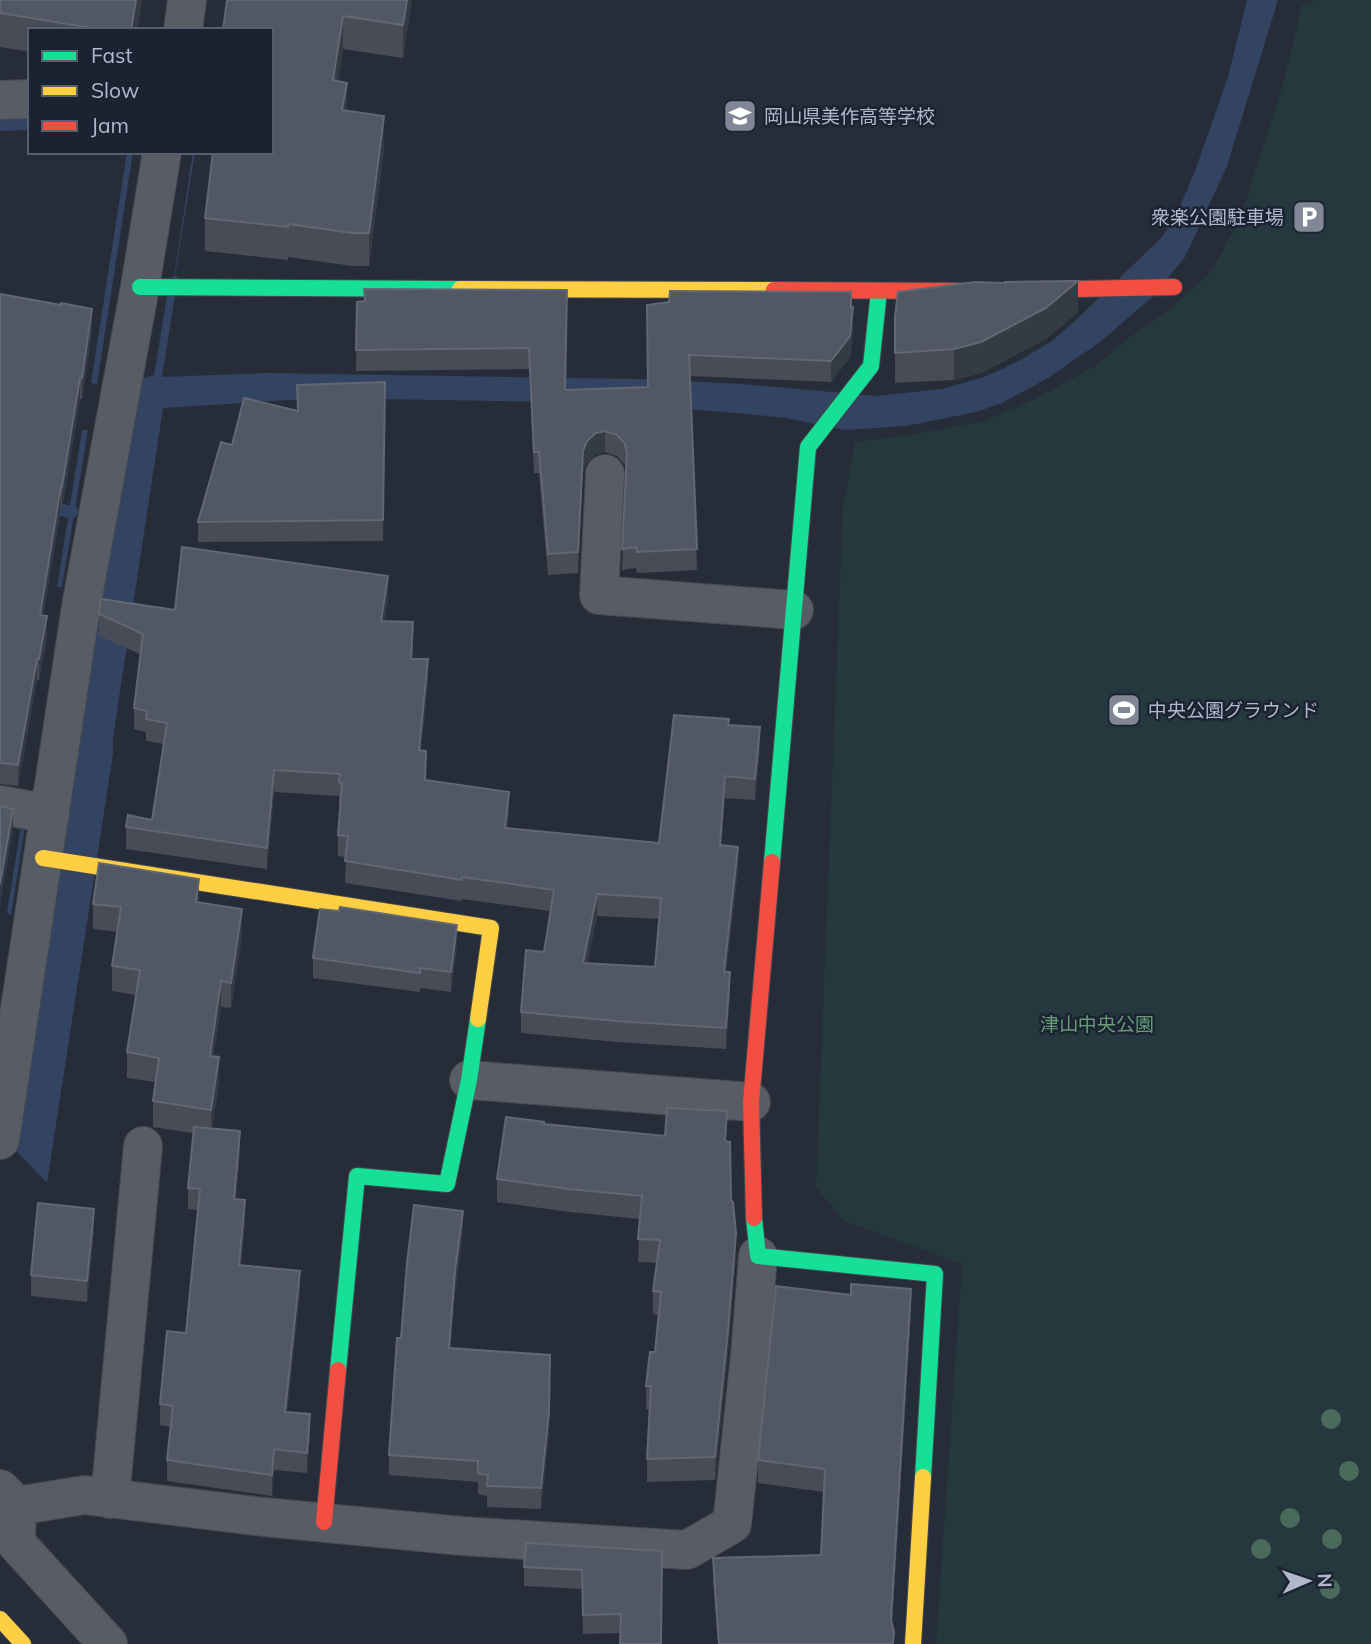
<svg xmlns="http://www.w3.org/2000/svg" width="1371" height="1644" viewBox="0 0 1371 1644" font-family="Mulish,'Noto Sans JP',sans-serif">
  <style>
    .green { fill: #24383e }
    .water { fill: #334362 }
    .lines { fill: none; stroke-linecap: round; stroke-linejoin: round }
    .stream { stroke: #334362; stroke-width: 12 }
    .street-casing { stroke: #444851; stroke-width: 40 }
    .fast-casing { stroke: #444851; stroke-width: 18 }
    .slow-casing { stroke: #444851; stroke-width: 18 }
    .jam-casing { stroke: #444851; stroke-width: 18 }
    .street { stroke: #585c65; stroke-width: 38 }
    .fast { stroke: #16e098; stroke-width: 16 }
    .slow { stroke: #ffcf43; stroke-width: 16 }
    .jam { stroke: #f24e42; stroke-width: 16 }
    .tree { fill: #4a6a5b }
    .wall { fill: #474c57; fill-rule: evenodd }
    .shaded-wall { fill: #353b45 }
    .building { fill: #525863; stroke: #616773; stroke-width: 2; fill-rule: evenodd }
    .labels { text-anchor: middle; dominant-baseline: central; stroke-width: 5; stroke-linejoin: round; paint-order: stroke }
    .poi-label { font-size: 19px; fill: #b1b8c9; stroke: #1b2333; text-anchor: start }
    .park-label { font-size: 19px; fill: #679c77; stroke: #1b2333 }
  </style>
  <rect width="100%" height="100%" fill="#272d38"/>
  <path class="green" d="M1315,0h56v1644h-435l26,-380 -118,-43 -28,-34 27,-680 12,-65 67,-9 61,-12 52,-22 62,-34 30,-26 38,-26 46,-41 29,-53 44,-138 18,-76z"/>
  <g class="water">
    <path d="M1247,0h31l-51,166 -42,91 -34,41 -51,44 -52,36 -46,25 -26,9 -70,14 -61,4 -59,-12 -38,-4 -137,-11 -289,-5 -159,10 -43,283 -7,48v15l-66,429 -30,-31 63,-420 56,-344 5,-9 13,-4 16,-97 4,-1 19,-125h2l-20,124 3,1 -16,100 106,-4 371,6 104,5 133,12 66,-7 42,-12 33,-15 35,-21 22,-19 87,-84 14,-20 20,-47 33,-94z"/>
    <path d="M127,152h6l-36,232 -6,-1z"/>
    <path d="M82,430h6l-26,157h-5z"/>
    <path d="M21,825l4,2 -14,88 -4,-2z"/>
  </g>
  <g class="lines">
    <g class="stream">
      <path d="M0,125l30,-1"/>
      <path d="M45,507l27,5"/>
    </g>
    <defs>
      <g id="street">
        <path d="M183,30l4,-30"/>
        <path d="M0,100l30,-1"/>
        <path d="M605,474l-6,121 195,15"/>
        <path d="M0,805l50,9"/>
        <path d="M469,1080l282,22"/>
        <path d="M0,1140l81,-533 59,-320 22,-135"/>
        <path d="M0,1489l17,17 -1,37 92,101"/>
        <path d="M110,1499l33,-353"/>
        <path d="M17,1506l67,-11 180,22 198,19 225,14 45,-26 18,-169 8,-99"/>
      </g>
      <g id="fast">
        <path d="M140,287l320,2"/>
        <path d="M772,862l36,-415 63,-81 8,-75"/>
        <path d="M754,1218l4,38 177,18 -12,203"/>
        <path d="M338,1370l19,-194 90,8 22,-104 9,-61"/>
      </g>
      <g id="slow">
        <path d="M460,289l314,1"/>
        <path d="M43,858l448,70 -13,91"/>
        <path d="M0,1619l23,25"/>
        <path d="M913,1644l10,-167"/>
      </g>
      <g id="jam">
        <path d="M774,290l186,1"/>
        <path d="M1027,290l147,-3"/>
        <path d="M754,1218l-3,-116 21,-240"/>
        <path d="M324,1522l14,-152"/>
      </g>
    </defs>
    <use href="#street" class="street-casing"/>
    <use href="#fast" class="fast-casing"/>
    <use href="#slow" class="slow-casing"/>
    <use href="#jam" class="jam-casing"/>
    <use href="#street" class="street"/>
    <use href="#fast" class="fast"/>
    <use href="#slow" class="slow"/>
    <use href="#jam" class="jam"/>
  </g>
  <g class="tree">
    <circle cx="1331" cy="1419" r="10"/>
    <circle cx="1349" cy="1471" r="10"/>
    <circle cx="1290" cy="1518" r="10"/>
    <circle cx="1332" cy="1539" r="10"/>
    <circle cx="1261" cy="1549" r="10"/>
    <circle cx="1330" cy="1589" r="10"/>
  </g>
  <g class="wall">
    <path d="M0,0h142l-5,30h-107v22l-30,-5z"/>
    <path d="M412,0l-9,58 -60,-9 -5,32 9,30 37,38 -15,117h-17l-64,-9v3l-83,-9v-33l66,-188z"/>
    <path d="M364,289l203,1 -1,100 82,-2 -1,-83 204,3 2,20 -3,29 -19,25 -141,-6 7,194 -60,3 -1,-5 -14,2 4,-99 -1,-6 -8,-9 -12,-4 -9,2 -9,8 -4,10 -5,101 -30,2 -9,-102h-5l-5,-104 -173,2 1,-69 7,-1z"/>
    <path d="M0,294l92,36 -10,69h-2l-18,109 -1,-1 -18,109 4,21 -8,43 -2,-1 -19,107 -18,-2z"/>
    <path d="M1078,312l-32,27 -65,34 -27,7 -59,3v-30z"/>
    <path d="M385,382l-2,159 -185,1v-20l34,-77 65,-34v-26z"/>
    <path d="M388,598l-4,23 29,23 -1,15 16,22 -7,69 5,30 83,33 -2,15 152,15 70,-118 31,24 -5,51 -30,-2 -4,47 17,24 -12,103 4,22 -4,55 -110,-7 -95,-9v-21l23,-60 6,-41 -88,-12v2l-117,-18 1,-26 -8,-1v-21l2,-31h-1v-8l-65,-4 -7,77 -141,-20v-22l26,-7 12,-76 -18,-3v-9l-12,-3v-21l6,-54 -41,-18v-22zM597,916l62,3 -4,48 -68,-4z"/>
    <path d="M199,903l43,32 -11,73 -10,-1 -8,49 6,27 -7,45 28,23 -4,48 9,22 -4,45 59,26 -13,120 23,23 -3,38 -33,-3 -2,26 -105,-15v-21l4,-33 -11,-2v-21l26,-71 12,-123 -10,-1v-21l5,-55 -40,-6v-26l3,-19 -29,-4v-26l9,-57 -24,-4v-25l5,-34 -24,-3v-25z"/>
    <path d="M457,945l-6,47 -31,-4v4l-107,-14v-20z"/>
    <path d="M544,1124l182,18 10,114 -8,97 -13,127 -68,2v-23l2,-49 -3,-1v-23l9,-34 4,-37 -6,-1v-23l4,-28 -19,-1 2,-43 -71,-7 -72,-10v-23z"/>
    <path d="M94,1230l-7,72 -56,-6v-21z"/>
    <path d="M463,1232l-8,60 -5,56 99,84 -8,77 -54,-2v-11l-9,-2v-12l-89,-7v-20l12,-117z"/>
    <path d="M911,1312l-19,312 2,20h-176l-5,-63v-23l108,-3 3,-63 -66,-9v-23z"/>
    <path d="M662,1551l-41,82 -38,1 -1,-45 -58,-3v-19z"/>
  </g>
  <g class="shaded-wall">
    <path d="M136,0h6l-5,30h-6z"/>
    <path d="M407,0h5l-9,58v-33z"/>
    <path d="M343,16v33l-10,65v-34z"/>
    <path d="M347,83v33l-5,-6z"/>
    <path d="M384,116v33l-15,117v-33z"/>
    <path d="M1078,281v31l-32,27 -65,34 -27,7v-31z"/>
    <path d="M853,307v21l-3,29 -19,25v-21z"/>
    <path d="M92,309v21l-10,69v-21z"/>
    <path d="M80,378v21l-18,109v-21z"/>
    <path d="M605,431v21l-9,2 -9,8 -4,10 -5,101v-21l5,-101 4,-10 9,-8z"/>
    <path d="M61,486v21l-21,129v-21z"/>
    <path d="M388,576v22l-7,44v-21z"/>
    <path d="M47,616v21l-8,43v-21z"/>
    <path d="M37,659v20l-19,107v-21z"/>
    <path d="M428,659v22l-9,90v-21z"/>
    <path d="M760,727v22l-5,51v-21z"/>
    <path d="M274,770v22l-7,77v-21z"/>
    <path d="M725,776v22l-5,69v-22z"/>
    <path d="M509,792v21l-4,37v-22z"/>
    <path d="M13,809v21l-13,74v-20z"/>
    <path d="M738,847v22l-14,125v-22z"/>
    <path d="M199,879v26l-3,-3z"/>
    <path d="M597,894v22l-14,68v-21z"/>
    <path d="M242,909v26l-11,73v-25z"/>
    <path d="M457,925v20l-6,47v-20z"/>
    <path d="M730,972v22l-4,55v-21z"/>
    <path d="M221,981v26l-11,74v-25z"/>
    <path d="M219,1057v26l-8,53v-26z"/>
    <path d="M240,1131v20l-6,68v-20z"/>
    <path d="M245,1200v21l-6,65v-21z"/>
    <path d="M94,1209v21l-7,72v-21z"/>
    <path d="M463,1211v21l-8,60 -6,76v-20l6,-77z"/>
    <path d="M736,1233v23l-8,97 -13,127v-23z"/>
    <path d="M300,1271v21l-15,140v-20z"/>
    <path d="M911,1289v23l-20,331v-23z"/>
    <path d="M550,1375l-1,57 -8,77v-21z"/>
    <path d="M310,1414v21l-3,38v-20z"/>
    <path d="M274,1449v21l-2,26v-21z"/>
  </g>
  <g class="building">
    <path d="M0,0h136l-5,30h-27l-104,-17z"/>
    <path d="M227,0h180l-4,25 -60,-9 -10,64 14,3 -5,27 42,6 -15,117h-17l-64,-9v3l-83,-9 8,-66h58v-122h-48z"/>
    <path d="M1078,281l-32,27 -65,34 -27,7 -59,4v-36l3,-25 77,-10 30,1v-1z"/>
    <path d="M364,289l203,1 -2,100 83,-3 -1,-82 22,-3 1,-11 181,1v16l2,-1 -3,29 -19,25 -142,-6 8,194 -60,3 -1,-5 -14,2 5,-96 -2,-9 -8,-9 -12,-4 -9,2 -9,8 -4,10 -5,101 -30,2 -9,-102h-5l-5,-104 -173,2 1,-48 8,-1z"/>
    <path d="M0,294l61,11v-2l31,6 -10,69h-2l-18,109 -1,-1 -21,129 7,1 -8,43h-2l-19,106 -18,-2z"/>
    <path d="M385,382l-2,138 -185,2 23,-80 11,3 12,-47 54,13 -1,-26z"/>
    <path d="M182,547l206,29 -7,45 32,1 -2,37h17l-9,91 7,1 -1,29 84,12 -4,36 154,15 15,-128 55,4 -1,6 32,2 -5,52 -30,-3 -5,69 18,2 -14,125h6l-4,56 -110,-7 -95,-9 5,-62 18,2 10,-62 -92,-13v3l-117,-19 3,-25 -10,-1 4,-52 -3,-1 1,-8 -66,-4 -7,78 -141,-21 2,-12 24,5 15,-97 -21,-4 1,-8 -13,-3 9,-74 -44,-20 2,-15 74,11zM597,894l64,4 -6,69 -72,-4z"/>
    <path d="M0,806l13,3 -13,75z"/>
    <path d="M99,863l100,16 -3,23 46,7 -11,74 -10,-2 -11,75 9,1 -8,53 -58,-9 6,-43 -32,-6 13,-82 -28,-4 9,-59 -28,-3z"/>
    <path d="M340,907l117,18 -6,47 -31,-4v5l-107,-15 7,-49 19,2z"/>
    <path d="M667,1108l60,3 -2,30 5,1 1,59 2,1 3,31 -8,97 -13,127 -68,2 4,-73h-5l4,-34h5l6,-60 -8,-1 7,-51 -22,-1 4,-43 -73,-7 -72,-10 9,-62 38,5v2l121,12z"/>
    <path d="M194,1127l46,4 -6,68 11,1 -6,65 61,6 -15,141 25,2 -3,39 -33,-4 -2,26 -105,-15 6,-54 -13,-2 7,-73 19,2 14,-144 -12,-1z"/>
    <path d="M38,1203l56,6 -7,72 -56,-6z"/>
    <path d="M414,1205l49,6 -8,60 -6,77 101,7 -1,57 -8,76 -54,-2 1,-11 -10,-2v-12l-89,-6 8,-117h4l6,-75z"/>
    <path d="M851,1284l60,5 -20,331 3,12 -1,12h-174l-6,-86 108,-3 4,-86 -67,-9 18,-174 75,9z"/>
    <path d="M526,1543l136,8 -1,93h-41l1,-30 -38,1 -1,-45 -58,-3z"/>
  </g>
  <defs>
    <symbol id="school-square" viewBox="-11 -11 22 22"><rect x="-9" y="-9" width="18" height="18" rx="4" fill="#818796" stroke="#1b2333"/><path d="M0-5L7-2L0 1L-7-2ZM-4 1L0 2.5L4 1V4Q0 6-4 4Z" fill="#fff"/></symbol>
    <symbol id="parking-square" viewBox="-11 -11 22 22"><rect x="-9" y="-9" width="18" height="18" rx="4" fill="#818796" stroke="#1b2333"/><path d="M-3.5-5.5H1a3.5 3.5 0 0 1 0 7H-1V5.5H-3.5ZM-1-3.4V-.6H.8a1.4 1.4 0 0 0 0-2.8Z" fill="#fff"/></symbol>
    <symbol id="stadium-square" viewBox="-11 -11 22 22"><rect x="-9" y="-9" width="18" height="18" rx="4" fill="#818796" stroke="#1b2333"/><path d="M0-5a6.5 5 0 1 0 0 10a6.5 5 0 1 0 0-10ZM-3.5-1.8h7v3.6h-7Z" fill="#fff"/></symbol>
  </defs>
  <g fill-rule="evenodd">
    <use href="#school-square" x="721" y="97" width="38" height="38"/>
    <use href="#parking-square" x="1290" y="198" width="38" height="38"/>
    <use href="#stadium-square" x="1105" y="691" width="38" height="38"/>
  </g>
  <g class="labels">
    <g class="poi-label">
      <text x="764" y="116">岡山県美作高等学校</text>
      <text x="1284" y="217" text-anchor="end">衆楽公園駐車場</text>
      <text x="1148" y="710">中央公園グラウンド</text>
    </g>
    <g class="park-label">
      <text x="1097" y="1024">津山中央公園</text>
    </g>
  </g>
  <rect x="28" y="28" width="245" height="126" fill="#1b2333" stroke="#575f6f" stroke-width="2"/>
  <rect x="42" y="51" width="35" height="10" fill="#16e098" stroke="#575f6f" stroke-width="2"/>
  <text x="91" y="63" font-size="21" fill="#b1b8c9">Fast</text>
  <rect x="42" y="86" width="35" height="10" fill="#ffcf43" stroke="#575f6f" stroke-width="2"/>
  <text x="91" y="98" font-size="21" fill="#b1b8c9">Slow</text>
  <rect x="42" y="121" width="35" height="10" fill="#f24e42" stroke="#575f6f" stroke-width="2"/>
  <text x="91" y="133" font-size="21" fill="#b1b8c9">Jam</text>
  <g transform="translate(1308 1581) rotate(88)" stroke="#1b2333" stroke-width="5" paint-order="stroke">
  <path d="M0-5L12 26L0 18L-12 26Z" fill="#b1b8c9"/>
  <text y="-10" font-size="19" font-weight="bold" text-anchor="middle" fill="#b1b8c9">N</text>
  </g>
</svg>
